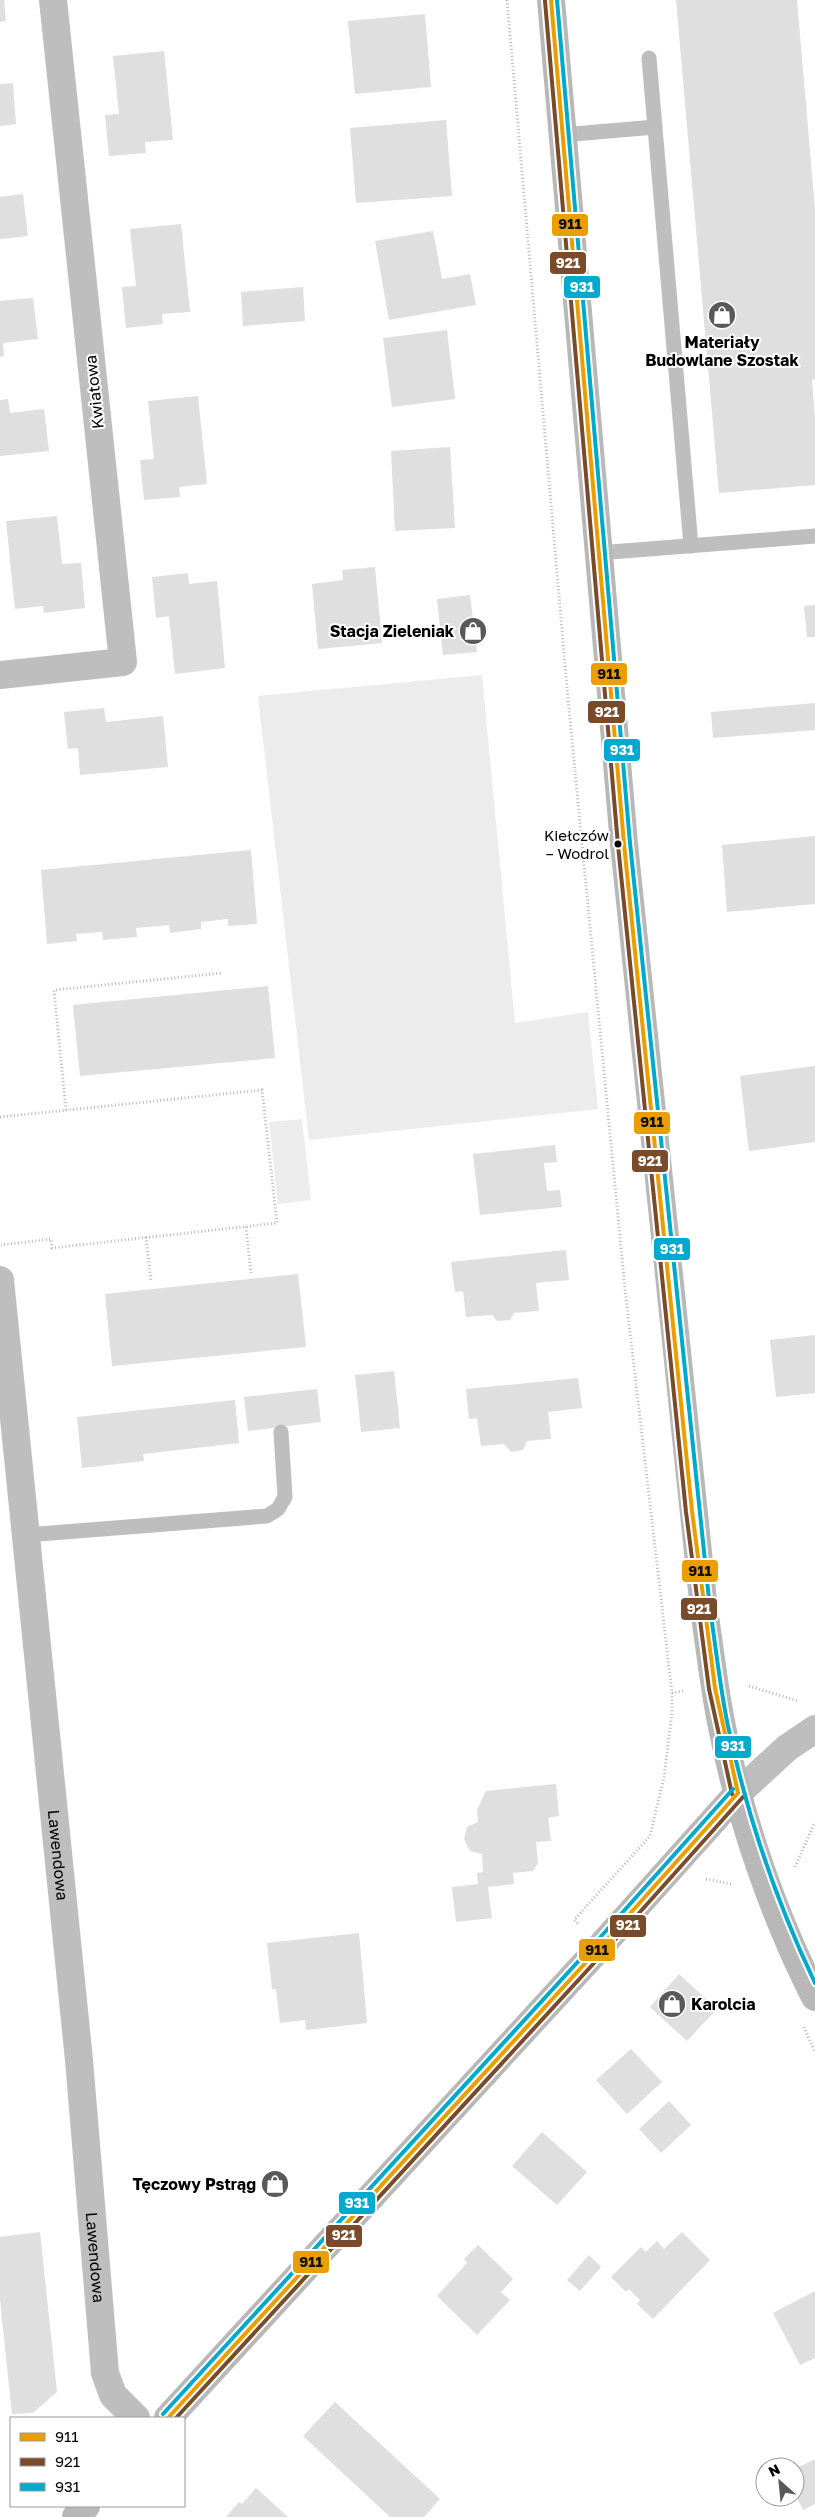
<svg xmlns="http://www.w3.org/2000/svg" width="815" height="2517" viewBox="0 0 815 2517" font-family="'Golos Text',sans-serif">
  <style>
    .green { fill: #ececec }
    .building { fill: #dfdfdf }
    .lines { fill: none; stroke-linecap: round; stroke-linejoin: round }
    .path { stroke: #b9b9b9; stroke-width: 3; stroke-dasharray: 1 2.5; stroke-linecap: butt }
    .lane { stroke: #bebebe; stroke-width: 15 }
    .street { stroke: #bebebe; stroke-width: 28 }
    .secondary { stroke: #b8b8b8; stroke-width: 28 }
    .bus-1-casing { stroke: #fff; stroke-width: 8 }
    .bus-2-casing { stroke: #fff; stroke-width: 8 }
    .bus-3-casing { stroke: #fff; stroke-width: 8 }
    .bus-1 { stroke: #eb9e00; stroke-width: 4 }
    .bus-2 { stroke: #7a4b2a; stroke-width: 4 }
    .bus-3 { stroke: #00a9ce; stroke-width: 4 }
    .bus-dot { fill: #000; stroke: #fff; stroke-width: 2 }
    .labels { text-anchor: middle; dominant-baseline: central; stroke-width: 4; stroke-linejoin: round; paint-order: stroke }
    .bus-label { font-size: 15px; fill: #000; stroke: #fff; text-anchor: end }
    .poi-label { font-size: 16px; font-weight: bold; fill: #000; stroke: #fff; text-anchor: end }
    .street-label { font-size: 16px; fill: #000; stroke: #fff }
    .line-badge { stroke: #fff; stroke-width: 2 }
    .badge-label { font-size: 14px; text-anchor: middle; font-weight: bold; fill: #fff }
    .pale-badge-label { font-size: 14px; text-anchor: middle; font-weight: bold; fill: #111 }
  </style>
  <rect width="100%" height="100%" fill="#fff"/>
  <g class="green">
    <path d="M482,675l33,348 73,-11 10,97 -289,31 -51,-444z"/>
    <path d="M302,1119l9,81 -33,4 -9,-82z"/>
  </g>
  <g class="building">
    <path d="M0,0h4l2,21 -6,1z"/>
    <path d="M676,0h121l18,209v170l-3,1 3,38v67l-96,8z"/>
    <path d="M425,14l6,73 -76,7 -7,-73z"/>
    <path d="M164,51l9,89 -28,2 1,11 -37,3 -4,-41 14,-1 -6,-58z"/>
    <path d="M13,83l3,41 -16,2v-42z"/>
    <path d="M446,120l6,76 -96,7 -6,-75z"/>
    <path d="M23,194l5,42 -28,3v-42z"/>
    <path d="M181,224l9,88 -28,2 1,10 -37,4 -4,-41 14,-1 -6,-57z"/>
    <path d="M433,231l9,48 28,-5 6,31 -87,15 -14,-79z"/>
    <path d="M303,287l2,34 -62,5 -2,-34z"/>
    <path d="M33,298l5,41 -35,4 1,13 -4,1v-56z"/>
    <path d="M447,330l8,69 -63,8 -9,-69z"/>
    <path d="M198,396l9,88 -28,3 1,10 -36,3 -4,-40 14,-1 -6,-58z"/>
    <path d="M8,399l2,14 34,-4 5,42 -49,5v-56z"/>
    <path d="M450,447l5,81 -60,3 -4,-80z"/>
    <path d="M57,516l5,48 19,-1 4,45 -41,5 -1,-7 -28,3 -9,-88z"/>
    <path d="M375,567l7,76 -64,6 -6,-65 31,-4 -1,-10z"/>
    <path d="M188,573l1,11 28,-3 8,87 -50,6 -6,-58 -13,2 -4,-41z"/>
    <path d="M470,595l7,57 -34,3 -6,-56z"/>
    <path d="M815,605v32h-8l-3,-31z"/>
    <path d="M815,703v27l-102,8 -2,-26z"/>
    <path d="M104,708l2,14 57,-6 5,51 -88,8 -2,-27 -10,1 -4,-37z"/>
    <path d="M815,836v68l-88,8 -5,-67z"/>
    <path d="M251,850l6,74 -29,2v-7l-27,3v7l-31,4 -1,-8 -33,3 1,9 -34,3 -1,-8 -26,2 1,7 -30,3 -6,-74z"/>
    <path d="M268,986l7,72 -195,18 -7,-71z"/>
    <path d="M815,1066v76l-66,9 -9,-75z"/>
    <path d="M555,1145l2,17 -13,1 3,28 13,-1 2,17 -82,8 -7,-61z"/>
    <path d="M566,1250l3,30 -33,3 3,28 -25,2 -4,7 -13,1 -5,-6 -26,2 -3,-26 -8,1 -4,-30z"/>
    <path d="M298,1274l8,73 -194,19 -7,-72z"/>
    <path d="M815,1335v58l-39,4 -6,-57z"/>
    <path d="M394,1371l6,57 -39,4 -6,-57z"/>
    <path d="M578,1378l4,30 -34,4 3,27 -24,2 -4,9 -12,2 -7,-8 -23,2 -4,-28 -8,1 -3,-30z"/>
    <path d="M317,1389l4,33 -73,9 -4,-34z"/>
    <path d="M235,1400l4,43 -96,11 1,7 -62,7 -5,-51z"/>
    <path d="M556,1784l3,32 -11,2 3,23 -15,1 2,21 -5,8 -20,2 1,11 -26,3 4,31 -36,4 -4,-35 26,-3 -1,-11 6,-1 -1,-18 -12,-3 -6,-12 3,-12 11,-5 -1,-12 9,-19z"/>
    <path d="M359,1933l8,90 -61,7 -1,-10 -25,3 -4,-34h-4l-5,-46z"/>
    <path d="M679,1974l38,35 -30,32 -37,-34z"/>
    <path d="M631,2049l31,33 -35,32 -31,-34z"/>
    <path d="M669,2101l22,24 -30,28 -22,-24z"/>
    <path d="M542,2132l45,40 -30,33 -45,-39z"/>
    <path d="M40,2232l17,160 -24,21 -21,1 -12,-114v-63z"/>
    <path d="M682,2232l28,28 -57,59 -16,-15 3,-4 -11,-11 -3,3 -15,-15 30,-30 5,5 11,-11 7,8z"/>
    <path d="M478,2245l35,34 -12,13 9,8 -33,35 -40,-39 30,-33 -3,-4z"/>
    <path d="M589,2255l12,12 -21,24 -13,-11z"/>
    <path d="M815,2291v67l-15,7 -27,-52z"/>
    <path d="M335,2402l105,97 -16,18h-34l-87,-81z"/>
    <path d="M815,2459v45l-12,6 -8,-16v-25z"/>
    <path d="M256,2488l32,29h-62l13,-15 3,2z"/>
  </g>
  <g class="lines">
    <g class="path">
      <path d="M507,0l61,699 57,590 47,404v20l-8,64 -14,59 -76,84 4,4"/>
      <path d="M66,1110l-12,-120 168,-17"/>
      <path d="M0,1117l262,-27 15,133 -225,25 -1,-9 -50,6"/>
      <path d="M246,1227l5,46"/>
      <path d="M146,1237l5,44"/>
      <path d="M749,1686l49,15"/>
      <path d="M672,1693l11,-2"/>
      <path d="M795,1867l20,-45"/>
      <path d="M706,1879l25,5"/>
      <path d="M804,2027l11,25"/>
    </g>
    <g class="lane">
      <path d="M649,58l42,488"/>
      <path d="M562,135l93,-8"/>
      <path d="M598,553l217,-17"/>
      <path d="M26,1535l241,-19 11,-7 7,-12 -4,-65"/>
    </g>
    <g class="street">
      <path d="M0,675l123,-13 -70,-662"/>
      <path id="s1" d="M0,1280l79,780 26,313 8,22 23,23"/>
      <path d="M738,1793l49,-45 28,-19"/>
    </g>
    <g class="secondary">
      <path d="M551,0l73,844 80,766c6,39 10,78 18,117 18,91 51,187 93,270"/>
      <path d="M168,2418l433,-472 137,-153"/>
      <path d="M76,2517l10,-11"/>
    </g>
    <defs>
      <g id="bus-1">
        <path d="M551,0l73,844 68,667 23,177 23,105"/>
        <path d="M168,2418l433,-472 137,-153"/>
      </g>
      <g id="bus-2">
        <path d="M545,1l73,844 68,667 23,177 23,105"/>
        <path d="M176,2418l430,-468 137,-153"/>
      </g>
      <g id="bus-3">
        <path d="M557,0l73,843 80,766c6,39 10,79 18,117 19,89 48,175 87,257"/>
        <path d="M163,2414l433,-472 137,-153"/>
      </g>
    </defs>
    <use href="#bus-1" class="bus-1-casing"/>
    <use href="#bus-2" class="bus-2-casing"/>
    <use href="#bus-3" class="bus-3-casing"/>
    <use href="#bus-1" class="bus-1"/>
    <use href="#bus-2" class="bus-2"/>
    <use href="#bus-3" class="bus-3"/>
  </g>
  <defs>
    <symbol id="shop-disc" viewBox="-11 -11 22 22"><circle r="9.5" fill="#595959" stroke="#fff"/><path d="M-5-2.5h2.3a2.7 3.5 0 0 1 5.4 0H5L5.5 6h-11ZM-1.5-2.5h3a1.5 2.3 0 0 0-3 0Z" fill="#fff"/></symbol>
  </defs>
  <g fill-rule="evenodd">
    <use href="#shop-disc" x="706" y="299" width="32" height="32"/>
    <use href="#shop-disc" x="457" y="615" width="32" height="32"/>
    <use href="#shop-disc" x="656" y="1988" width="32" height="32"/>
    <use href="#shop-disc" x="259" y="2168" width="32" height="32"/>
  </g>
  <circle class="bus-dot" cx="618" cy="844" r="4.5"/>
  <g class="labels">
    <g class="bus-label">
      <text x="609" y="835">Kiełczów<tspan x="609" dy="18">– Wodrol</tspan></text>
    </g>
    <g class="poi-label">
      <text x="722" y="342" text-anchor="middle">Materiały<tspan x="722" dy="18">Budowlane Szostak</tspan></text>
      <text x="454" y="631">Stacja Zieleniak</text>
      <text x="691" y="2004" text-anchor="start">Karolcia</text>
      <text x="256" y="2184">Tęczowy Pstrąg</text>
    </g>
    <g class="street-label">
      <text transform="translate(94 392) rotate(-96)">Kwiatowa</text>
      <text stroke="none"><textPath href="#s1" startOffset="578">Lawendowa</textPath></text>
      <text stroke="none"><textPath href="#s1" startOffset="982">Lawendowa</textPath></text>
    </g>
  </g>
  <g class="line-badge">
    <rect x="551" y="213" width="38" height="24" rx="5" fill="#eb9e00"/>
    <rect x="549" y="251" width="38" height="24" rx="5" fill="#7a4b2a"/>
    <rect x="563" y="275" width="38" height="24" rx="5" fill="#00a9ce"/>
    <rect x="590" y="662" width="38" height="24" rx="5" fill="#eb9e00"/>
    <rect x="587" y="700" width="39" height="24" rx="5" fill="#7a4b2a"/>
    <rect x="603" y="738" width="38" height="24" rx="5" fill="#00a9ce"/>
    <rect x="633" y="1111" width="38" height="24" rx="5" fill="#eb9e00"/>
    <rect x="631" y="1149" width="38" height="24" rx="5" fill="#7a4b2a"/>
    <rect x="653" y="1237" width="38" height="24" rx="5" fill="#00a9ce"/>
    <rect x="681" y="1559" width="38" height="24" rx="5" fill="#eb9e00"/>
    <rect x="680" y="1597" width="38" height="24" rx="5" fill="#7a4b2a"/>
    <rect x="714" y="1735" width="38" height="24" rx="5" fill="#00a9ce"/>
    <rect x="609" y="1914" width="38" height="24" rx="5" fill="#7a4b2a"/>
    <rect x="578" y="1938" width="38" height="24" rx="5" fill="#eb9e00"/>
    <rect x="338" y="2191" width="38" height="24" rx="5" fill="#00a9ce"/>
    <rect x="325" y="2224" width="38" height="24" rx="5" fill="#7a4b2a"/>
    <rect x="292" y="2250" width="38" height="24" rx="5" fill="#eb9e00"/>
  </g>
  <g class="badge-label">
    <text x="568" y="268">921</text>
    <text x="582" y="292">931</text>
    <text x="607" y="717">921</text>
    <text x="622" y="755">931</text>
    <text x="650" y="1166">921</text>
    <text x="672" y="1254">931</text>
    <text x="699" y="1614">921</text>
    <text x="733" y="1751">931</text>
    <text x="628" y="1930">921</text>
    <text x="357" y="2208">931</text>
    <text x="344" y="2240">921</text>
  </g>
  <g class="pale-badge-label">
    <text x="570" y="229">911</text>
    <text x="609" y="679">911</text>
    <text x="652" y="1127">911</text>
    <text x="700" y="1576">911</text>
    <text x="597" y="1955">911</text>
    <text x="311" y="2267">911</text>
  </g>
  <rect x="10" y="2417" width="175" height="90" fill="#ffffff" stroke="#999999"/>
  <rect x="20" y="2433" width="25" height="8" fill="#eb9e00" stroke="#999999"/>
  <text x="55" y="2442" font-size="15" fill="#000000">911</text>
  <rect x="20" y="2458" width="25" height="8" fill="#7a4b2a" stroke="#999999"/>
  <text x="55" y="2467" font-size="15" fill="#000000">921</text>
  <rect x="20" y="2483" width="25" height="8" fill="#00a9ce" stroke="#999999"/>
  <text x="55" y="2492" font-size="15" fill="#000000">931</text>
  <g transform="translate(780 2482) rotate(333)"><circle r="24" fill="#ffffff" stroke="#999999"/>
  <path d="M0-4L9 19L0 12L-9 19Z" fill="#595959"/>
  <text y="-8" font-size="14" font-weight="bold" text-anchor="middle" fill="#000000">N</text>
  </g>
</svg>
